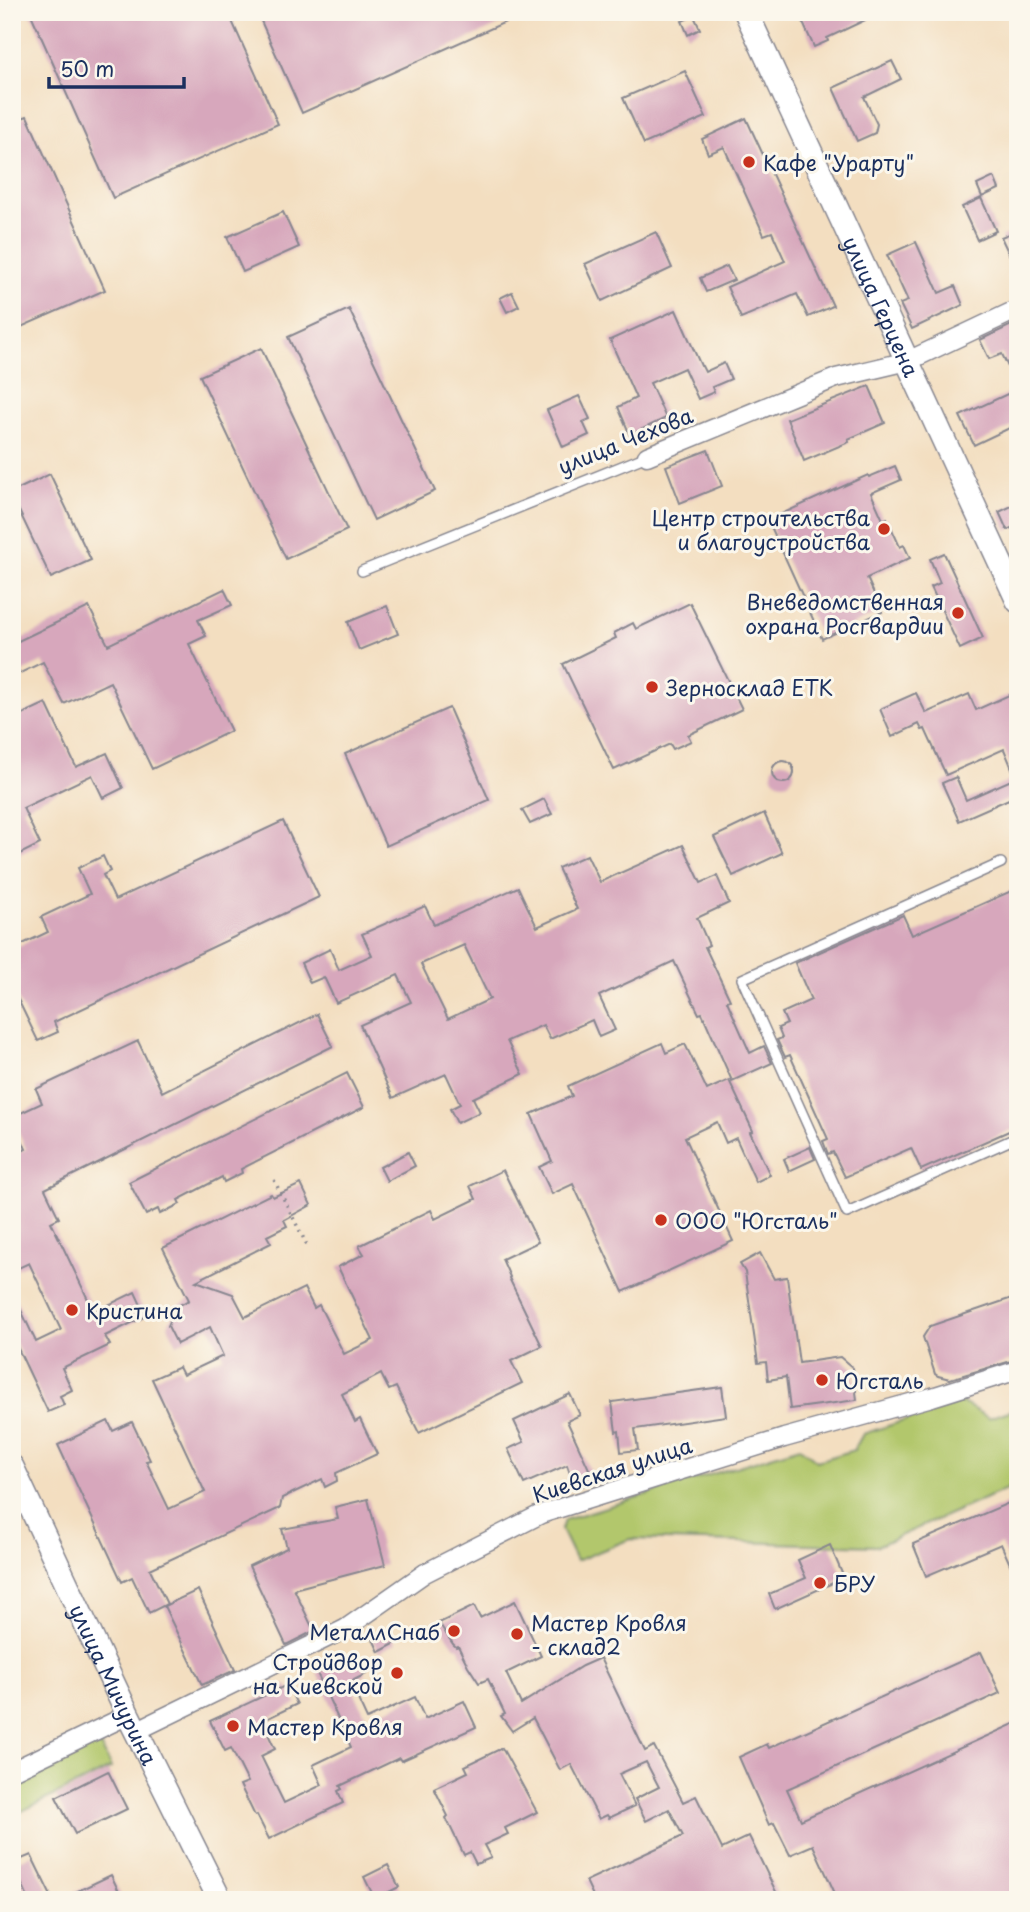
<svg xmlns="http://www.w3.org/2000/svg" width="1030" height="1912" viewBox="0 0 1030 1912" font-family="'Playpen Sans',sans-serif">
  <style>
    .green { fill: #b2c76c; stroke: #667b65; stroke-width: 2 }
    .building { fill: #d7a7bc; fill-rule: evenodd }
    .lines { fill: none; stroke-linecap: round; stroke-linejoin: round }
    .service-casing { stroke: #87868f; stroke-width: 12 }
    .minor-casing { stroke: #87868f; stroke-width: 21 }
    .tertiary-casing { stroke: #87868f; stroke-width: 26 }
    .path { stroke: #87868f; stroke-width: 3.5; stroke-dasharray: 2 5; stroke-linecap: butt }
    .service { stroke: #fff; stroke-width: 9 }
    .minor { stroke: #fff; stroke-width: 18 }
    .tertiary { stroke: #fff; stroke-width: 23 }
    .poi-dot { fill: #c8321e; stroke: #fbf7ec; stroke-width: 2.5 }
    .labels { text-anchor: middle; dominant-baseline: central; stroke-width: 6; stroke-linejoin: round; paint-order: stroke }
    .poi-label { font-size: 21px; fill: #1b2f5e; stroke: #fbf7ec; text-anchor: start }
    .street-label { font-size: 21px; fill: #1b2f5e; stroke: #fbf7ec }
  </style>
  <rect width="100%" height="100%" fill="#fbf7ec"/>
  <filter id="ink" filterUnits="userSpaceOnUse"><feTurbulence type="fractalNoise" baseFrequency=".0143" numOctaves="2"/><feDisplacementMap in="SourceGraphic" scale="14" xChannelSelector="R" yChannelSelector="G"/><feConvolveMatrix kernelMatrix="1 2 1 2 8 2 1 2 1" color-interpolation-filters="sRGB"/></filter>
  <filter id="wash" filterUnits="userSpaceOnUse"><feTurbulence type="fractalNoise" baseFrequency=".00686" numOctaves="4" result="noise"/><feDisplacementMap in="SourceGraphic" scale="28" xChannelSelector="R" yChannelSelector="G"/><feGaussianBlur stdDeviation="1.57" result="paint"/><feColorMatrix in="noise" values="0 0 0 0 0 0 0 0 0 0 0 0 0 0 0 0 0 1.4 0 .05"/><feComposite in="paint" operator="in"/></filter>
  <g filter="url(#wash)">
    <rect width="100%" height="100%" fill="#f3dec0"/>
    <g class="green">
      <path d="M961,1402l28,16 29,-10v76l-141,62 -247,-7 -54,22 -15,-31 3,-10 236,-73 17,14 37,-11 9,-16z"/>
      <path d="M90,1743l10,2 11,23 -99,48v-34z"/>
    </g>
    <g id="blocks">
      <g class="building">
        <path d="M30,12h198l50,112 -165,74z"/>
        <path d="M257,12h271l-226,101z"/>
        <path d="M798,12h84l-55,26 1,3 -14,6z"/>
        <path d="M694,16l6,13 -12,6 -6,-14z"/>
        <path d="M892,61l9,18 -37,18 13,27 -2,9 -18,8 -24,-53z"/>
        <path d="M685,71l21,46 -62,27 -21,-46z"/>
        <path d="M27,116l78,174 -93,41v-209z"/>
        <path d="M746,118l87,188 -25,11 -11,-23 -56,24 -14,-31 58,-26 -13,-29 -8,3 -40,-88 -16,7 -6,-15z"/>
        <path d="M994,177l5,12 -17,8 -5,-12z"/>
        <path d="M981,198l15,33 -19,9 -15,-33z"/>
        <path d="M283,212l16,35 -56,25 -16,-35z"/>
        <path d="M1018,230v43l-17,-36z"/>
        <path d="M656,232l16,36 -70,33 -17,-37z"/>
        <path d="M916,242l23,51 16,-7 8,19 -51,24 -12,-25 8,-3 -21,-46z"/>
        <path d="M727,266l7,14 -28,12 -6,-14z"/>
        <path d="M512,292l7,14 -12,6 -7,-14z"/>
        <path d="M349,309l86,182 -61,29 -86,-183z"/>
        <path d="M676,310l25,56h1l3,6 19,-9 7,16 -19,8 2,5 -16,7 -14,-31 -34,15 16,35 -36,17 -12,-28 18,-9 -26,-58z"/>
        <path d="M1018,322v66l-16,-34 -13,5 -9,-19z"/>
        <path d="M261,348l86,182 -61,29 -86,-183z"/>
        <path d="M869,386l16,37 -37,16 1,3 -45,19 -17,-42z"/>
        <path d="M1018,389v35l-44,21 -14,-29z"/>
        <path d="M579,396l11,23 -7,3 6,13 -26,12 -16,-37z"/>
        <path d="M708,450l14,36 -42,17 -14,-37z"/>
        <path d="M895,466l6,14 -30,13 12,27 4,-2 13,29 4,-2 6,13 -43,20 15,34 -60,27 -54,-119 100,-45 1,2z"/>
        <path d="M50,474l41,86 -40,18 -39,-82v-4z"/>
        <path d="M1018,503v22l-11,5 -8,-18z"/>
        <path d="M944,553l39,85 -23,11 -29,-62 9,-4 -10,-24z"/>
        <path d="M224,589l8,16 -34,15 8,16 -17,8 42,87 -79,38 -42,-87 -46,22 -21,-42 -31,15v-33l77,-37 19,38z"/>
        <path d="M690,603l52,106 -54,26 3,6 -18,8 -3,-5 -56,26 -51,-106 53,-26 -2,-5 19,-10 3,6z"/>
        <path d="M387,606l11,28 -39,16 -11,-28z"/>
        <path d="M916,693l10,20 43,-19 7,16 33,-15 9,20v80l-59,26 -17,-38 14,-6 10,23 50,-22 -12,-29 -58,26 -21,-46 -3,1 -3,-6 -27,13 -12,-28z"/>
        <path d="M46,703l30,64 31,-14 16,35 -20,10 -11,-23 -69,33 17,36 -28,14v-139z"/>
        <path d="M449,708l40,92 -103,46 -41,-92z"/>
        <circle cx="783" cy="772" r="11"/>
        <path d="M544,799l8,15 -22,10 -8,-14z"/>
        <path d="M764,813l18,40 -49,23 -19,-39z"/>
        <path d="M283,821l36,76 -265,125 4,10 -20,9 -26,-54v-38l36,-17 -7,-15 49,-23 -12,-26 25,-12 7,15 -7,4 12,25z"/>
        <path d="M683,845l18,38 16,-7 12,27 -32,15 12,27 -4,2 25,53 -3,1 23,52 14,-7 8,17 -40,18 -30,-68 -3,1 -25,-53 -75,35 16,34 -16,7 -7,-17 -42,19 -7,-14 -36,16 16,33 -50,24 7,14 -23,11 -7,-14 10,-5 -14,-30 -53,24 -33,-73 51,-23 -13,-27 -62,28 -12,-26 -14,6 -9,-20 29,-14 9,21 33,-15 -10,-21 63,-28 9,19 84,-38 19,40 40,-18 -19,-41 29,-13 13,27zM464,945l26,54 -42,20 -27,-55z"/>
        <path d="M1018,888v239l-97,43 -10,-22 -66,29 -12,-25 -5,2 -5,-13 5,-2 -38,-84 -5,2 -8,-17 5,-2 -4,-10 9,-4 -5,-11 29,-13 -16,-37 108,-48 9,20z"/>
        <path d="M317,1014l16,32 -288,143 14,29 -8,4 43,90 41,-20 11,24 -41,20 5,9 -48,23 10,22 -12,6 4,9 -16,7 -36,-76v-45l24,51 25,-12 -32,-67 -17,8v-115l14,-7 -14,-32 30,-14 -6,-14 102,-48 24,51z"/>
        <path d="M662,1043l4,10 19,-9 22,46 22,-10 24,51 -3,1 20,43 -14,7 -20,-44 -10,5 -9,-21 -32,15 48,104 -110,51 -50,-108 -21,10 -13,-27 13,-6 -21,-47 41,-18 -4,-10z"/>
        <path d="M347,1073l17,34 -123,62 1,4 -18,9 -2,-5 -44,23 2,4 -20,10 -2,-5 -12,6 -17,-33z"/>
        <path d="M810,1147l5,12 -26,12 -5,-12z"/>
        <path d="M408,1152l7,14 -28,15 -7,-14z"/>
        <path d="M503,1170l35,72 -36,17 8,18 -1,1 33,68 -31,15 11,22 -103,50 -23,-46 -7,3 -8,-16 -39,20 13,28 5,-3 17,35 -41,19 1,8 -12,6 -3,-8 -40,19 -2,10 -130,61 17,35 -18,9 -17,-36 -10,5 -64,-137 50,-24 5,10 19,-9 18,38 -4,1 23,48 36,-17 -53,-113 27,-12 4,8 40,-19 -13,-29 -33,17 -9,-18 8,-19 13,-7 -26,-52 108,-54 2,3 28,-13 10,21 -27,15 3,6 -20,10 4,7 -75,38 37,13 12,23 59,-29 10,20 5,-3 25,49 29,-14 -35,-73 26,-13 -5,-8 72,-36 4,9 41,-20 -6,-13z"/>
        <path d="M760,1253l14,26 13,-2 12,86 41,-6 13,11 4,32 -67,9 -4,-32 -18,3 -2,-18 -8,1 -13,-91 -5,-8z"/>
        <path d="M1018,1296v63l-68,20 -12,-3 -3,-2 -12,-37 7,-11z"/>
        <path d="M722,1387l4,29 -91,13 3,21 -17,2 -2,-21 -3,1 -4,-30z"/>
        <path d="M570,1394l10,21 -13,6 28,61 -20,6 -8,-23 -43,19 -16,-35 16,-7 -10,-21z"/>
        <path d="M368,1499l17,66 -91,24 20,42 -28,14 -37,-79 38,-18 -5,-19 56,-10 -3,-12z"/>
        <path d="M1018,1499v83l-17,-38 -75,32 -13,-32z"/>
        <path d="M830,1545l14,33 -69,31 -6,-15 37,-16 -8,-18z"/>
        <path d="M198,1590l37,80 -33,15 -38,-79z"/>
        <path d="M515,1601l26,55 -35,17 15,31 61,-38 18,-8 45,93 9,-5 29,56 13,-6 26,53 27,-13 31,64h-185l-9,-19 97,-45 -14,-27 -23,12 -11,-22 24,-12 -13,-25 -27,12 16,32 -26,12 -2,-3 -8,4 -28,-55 -11,6 -27,-52 -21,13 -11,-15 4,-2 -17,-35 -9,4 -11,-17 -10,-20 -2,1 -3,-3 -14,-21 35,-17 6,12z"/>
        <path d="M391,1631l5,12 -17,9 -6,-13z"/>
        <path d="M981,1652l19,41 -213,96 14,31 217,-98v178h-180l-25,-55 -23,10 -16,-32 -5,2 -30,-68 28,-13 2,4z"/>
        <path d="M358,1656l8,18 -16,8 17,37 48,-22 10,22 39,-18 12,26 -75,34 -2,-3 -59,28 2,3 -4,2 5,12 -74,36 -12,-24 -2,1 -15,-31 8,-3 -17,-34 -6,3 -15,-30 77,-36 10,19 -35,17 13,28 -14,7 23,47 38,-18 -9,-20 38,-18 -34,-74z"/>
        <path d="M502,1748l35,64 -32,16 3,6 -24,11 7,13 -15,6 -6,-12 -6,3 -18,-37 2,-2 -14,-28 34,-16 -3,-6z"/>
        <path d="M108,1771l19,38 -52,25 -19,-37z"/>
        <path d="M31,1855l22,45h-24l-17,-37z"/>
        <path d="M388,1865l11,22 -24,12 -11,-22z"/>
        <path d="M111,1875l12,25h-64z"/>
      </g>
    </g>
  </g>
  <g filter="url(#ink)">
    <use href="#blocks" fill-opacity="0" stroke="#87868f" stroke-width="2"/>
    <g class="lines">
      <defs>
        <g id="service">
          <path d="M362,571l285,-115"/>
          <path d="M1001,863l-259,116 105,234 171,-76"/>
        </g>
        <g id="minor">
          <path d="M647,456l189,-78 72,-17 110,-52"/>
          <path d="M136,1731l209,-102 80,-56 116,-59 243,-76 148,-41 86,-27"/>
          <path d="M12,1771l116,-56"/>
        </g>
        <g id="tertiary">
          <path id="s1" d="M746,12l272,589"/>
          <path id="s2" d="M12,1467l116,248 92,185"/>
        </g>
      </defs>
      <use href="#service" class="service-casing"/>
      <use href="#minor" class="minor-casing"/>
      <use href="#tertiary" class="tertiary-casing"/>
      <path class="path" d="M274,1180l34,67"/>
      <use href="#service" class="service"/>
      <use href="#minor" class="minor"/>
      <use href="#tertiary" class="tertiary"/>
    </g>
  </g>
  <g class="poi-dot">
    <circle cx="749" cy="162" r="7"/>
    <circle cx="884" cy="529" r="7"/>
    <circle cx="958" cy="613" r="7"/>
    <circle cx="652" cy="687" r="7"/>
    <circle cx="661" cy="1220" r="7"/>
    <circle cx="72" cy="1310" r="7"/>
    <circle cx="822" cy="1380" r="7"/>
    <circle cx="820" cy="1583" r="7"/>
    <circle cx="454" cy="1631" r="7"/>
    <circle cx="517" cy="1634" r="7"/>
    <circle cx="397" cy="1673" r="7"/>
    <circle cx="233" cy="1726" r="7"/>
  </g>
  <g class="labels">
    <g class="poi-label">
      <text x="763" y="162">Кафе "Урарту"</text>
      <text x="870" y="517" text-anchor="end">Центр строительства<tspan x="870" dy="24">и благоустройства</tspan></text>
      <text x="944" y="601" text-anchor="end">Вневедомственная<tspan x="944" dy="24">охрана Росгвардии</tspan></text>
      <text x="666" y="687">Зерносклад ЕТК</text>
      <text x="675" y="1220">ООО "Югсталь"</text>
      <text x="86" y="1310">Кристина</text>
      <text x="836" y="1380">Югсталь</text>
      <text x="834" y="1583">БРУ</text>
      <text x="531" y="1622">Мастер Кровля<tspan x="531" dy="24">- склад2</tspan></text>
      <text x="440" y="1631" text-anchor="end">МеталлСнаб</text>
      <text x="383" y="1661" text-anchor="end">Стройдвор<tspan x="383" dy="24">на Киевской</tspan></text>
      <text x="247" y="1726">Мастер Кровля</text>
    </g>
    <g class="street-label">
      <text stroke="none"><textPath href="#s1" startOffset="324">улица Герцена</textPath></text>
      <text transform="translate(625 440) rotate(-22)">улица Чехова</text>
      <text transform="translate(612 1469) rotate(-18)">Киевская улица</text>
      <text stroke="none"><textPath href="#s2" startOffset="240">улица Мичурина</textPath></text>
    </g>
  </g>
  <rect width="1030" height="1912" fill="none" stroke="#fbf7ec" stroke-width="42"/>
  <path d="M49 77v10h135v-10" fill="none" stroke="#1b2f5e" stroke-width="3.5"/>
  <text x="60" y="77" font-size="21" fill="#1b2f5e" stroke="#fbf7ec" stroke-width="5" paint-order="stroke">50 m</text>
</svg>
